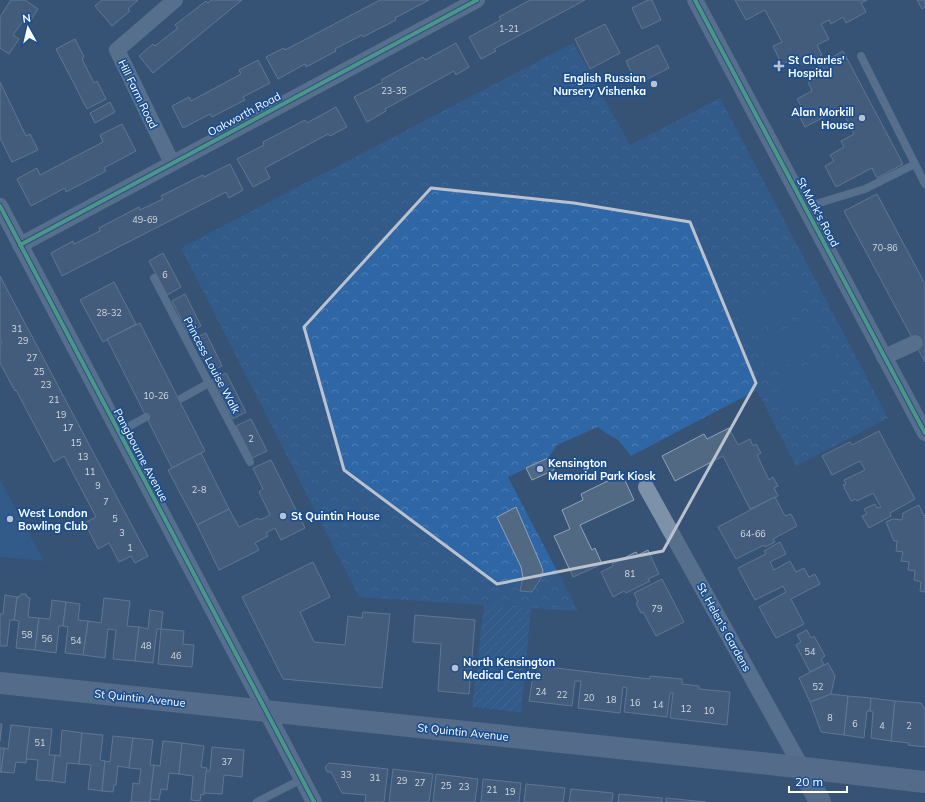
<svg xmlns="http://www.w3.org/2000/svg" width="925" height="802" viewBox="0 0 925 802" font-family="Mulish,sans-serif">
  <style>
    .park { fill: url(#park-crowns) }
    .garden { fill: url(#garden-furrows) }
    .pitch { fill: #2f66a5 }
    .building { fill: #526984; stroke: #92a2b6 }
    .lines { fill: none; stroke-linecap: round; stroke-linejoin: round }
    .lane { stroke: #7d92a8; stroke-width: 8 }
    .street { stroke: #7d92a8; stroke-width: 16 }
    .secondary { stroke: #798da4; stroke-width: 22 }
    .cycleway-casing { stroke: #1b4f8f; stroke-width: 6 }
    .cycleway { stroke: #66e7a1; stroke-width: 4 }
    .marked { fill: none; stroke: #b9c2ce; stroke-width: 3; stroke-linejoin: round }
    .poi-dot { fill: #b9c2ce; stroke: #1b4f8f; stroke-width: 1.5 }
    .labels { text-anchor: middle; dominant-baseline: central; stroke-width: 3.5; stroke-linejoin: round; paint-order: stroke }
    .number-label { font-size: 9px; fill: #d4dae0 }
    .poi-label { font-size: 11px; font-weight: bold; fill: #fff; stroke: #1b4f8f; text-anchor: start }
    .street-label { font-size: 11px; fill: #fff; stroke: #1b4f8f }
  </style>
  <defs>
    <pattern id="park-crowns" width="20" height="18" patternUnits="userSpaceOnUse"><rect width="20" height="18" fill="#2f66a5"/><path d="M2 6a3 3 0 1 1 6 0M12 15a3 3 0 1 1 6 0" fill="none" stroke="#4e7db2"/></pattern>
    <pattern id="garden-furrows" width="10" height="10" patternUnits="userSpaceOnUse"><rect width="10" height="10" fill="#2f66a5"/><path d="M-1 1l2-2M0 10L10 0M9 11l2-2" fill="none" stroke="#4e7db2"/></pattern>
  </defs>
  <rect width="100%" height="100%" fill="#365274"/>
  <path class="park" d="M573,43l57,102 90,-47 168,320 -92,48 -39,-76 -126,66 -13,-16 -14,-8 -6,-5 -41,18 -9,13 -40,19 70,134 -219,-14 -178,-349z"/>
  <path class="garden" d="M484,605l47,3 -10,104 -49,-5z"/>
  <g class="pitch">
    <path d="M795,277l14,28 -60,31 -15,-28z"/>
    <path d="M815,315l14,27 -61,32 -14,-28z"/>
    <path d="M834,351l15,28 -61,32 -15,-28z"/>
    <path d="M0,480l44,81 -44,-4z"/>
  </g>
  <g class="building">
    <path d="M11,0h14l13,9 -9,14 -5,-3 -11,15 6,4 -10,15 -9,-6v-31z"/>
    <path d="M102,0h36l-10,9 2,2 -18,15 -17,-20z"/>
    <path d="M211,0h31l-89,73 -14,-17 14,-12 2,2 23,-18 -3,-3 31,-24 2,2z"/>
    <path d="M380,0h49l-34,18 1,2 -33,17 -1,-2 -27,14 1,2 -30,16 -1,-3 -27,15 -12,-22 18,-9 1,2z"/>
    <path d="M530,0h55l-91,49 2,2 -15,8 -12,-22 32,-17 -2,-3z"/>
    <path d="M648,0h4l9,20 -19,9 -10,-21z"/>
    <path d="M735,0h132l-6,3 5,9 -20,11 -3,-6 -12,7 -2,-4 -8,4 8,15 -12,6 5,10 -18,9h-3l-2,-4 1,-3 -1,-2 -17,10 -9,-19 9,-4 -17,-32 -19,10z"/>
    <path d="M917,0h8v7l-3,2z"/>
    <path d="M605,24l15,29 -30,16 -15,-30z"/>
    <path d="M75,39l9,18 -2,2 12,24 3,-2 9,18 -19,10 -31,-60z"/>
    <path d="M456,43l13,24 -13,8 -2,-4 -69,38 1,2 -19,11 -13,-25 29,-15 -2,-2 42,-23 2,3z"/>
    <path d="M658,45l11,23 -32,16 -11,-23z"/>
    <path d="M843,51l60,113 -26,14 -5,-10 -36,19 -11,-21 9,-5 -4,-6 14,-8 -3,-6 13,-7 -13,-26 -36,19 -9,-17 5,-4 -4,-7 15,-8 -4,-9 15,-7 -5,-10z"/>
    <path d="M258,60l12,23 -27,14 2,3 -33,17 -2,-3 -27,14 -11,-22 17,-9 2,4 50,-27 -2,-4z"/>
    <path d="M0,82l26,54 4,-2 8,16 -26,12 -12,-24z"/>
    <path d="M110,102l5,10 -20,11 -5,-10z"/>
    <path d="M336,107l11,20 -17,9 -2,-2 -63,34 5,10 -17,9 -16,-28 27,-14 -1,-3 42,-22 2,3z"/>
    <path d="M122,124l14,27 -32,17 2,3 -40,21 -1,-4 -34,18 -14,-27 20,-11 3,7 63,-33 -3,-7z"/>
    <path d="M230,164l13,26 -14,8 -3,-6 -164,84 -11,-23 22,-12 1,3 26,-13 -1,-3 40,-21 1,3 23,-11 -2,-3 42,-21 1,2z"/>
    <path d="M877,194l48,90v78l-81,-151z"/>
    <path d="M163,253l18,34 -14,8 -18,-34z"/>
    <path d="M0,276l148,280 -13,7 -4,-7 -12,6 -10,-19 -11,6 -13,-26 11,-6 -32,-61 -10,6 -38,-72 -1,1 -15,-28v-19l2,-1 -2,-3z"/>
    <path d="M114,282l22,42 -33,18 -23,-42z"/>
    <path d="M185,294l16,32 -13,7 -16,-32z"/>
    <path d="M140,323l65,128 -33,17 -65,-129z"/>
    <path d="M206,333l16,33 -12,6 -17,-33z"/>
    <path d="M226,373l20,39 -13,7 -21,-39z"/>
    <path d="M251,419l16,32 -15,7 -16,-32z"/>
    <path d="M729,428l9,17 12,-6 3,7 3,-2 5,9 -4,2 12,25 4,-3 5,9 -4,2 4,8 -28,13 -27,-53 -48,25 -13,-25 42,-22 3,5z"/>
    <path d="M879,431l36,68 -25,14 1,3 -22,12 -7,-12 5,-2 -3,-5 11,-5 2,4 4,-1 -8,-14 -16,8 -1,-2 -5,2 -8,-16 3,-1 -2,-4 21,-10 -5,-9 -28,14 -10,-19 28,-14 2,3z"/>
    <path d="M201,453l28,56 -32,16 -29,-55z"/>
    <path d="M548,458l6,12 -22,10 -6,-12z"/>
    <path d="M271,460l34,68 -24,12 -6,-12 -9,5 2,3 -13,7 4,7 -40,20 -22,-45 32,-16 10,18 19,-9 2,2 10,-5 -11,-23 4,-3 -10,-21z"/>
    <path d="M622,474l12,26 -54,25 12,25 3,-2 7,16 -29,13 -19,-41 16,-7 -8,-19 21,-10 -2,-6z"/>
    <path d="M775,497l10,19 6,-2 6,12 -24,13 2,3 -10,5 -1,-2 -28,14 -18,-32z"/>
    <path d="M919,505l5,11 1,-1v77l-5,-1 1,-9 -7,-2 1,-9 -7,-1 1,-8 -8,-1 2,-9 -7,-1 1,-10h-3l-8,-19 7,-3 9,1 1,-7z"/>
    <path d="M516,507l25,58 2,6 -2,7 -9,14 -12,-1 3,-14 -2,-10 -24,-50z"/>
    <path d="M780,542l6,12 -16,8 4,8 16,-9 6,11 8,-4 5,9 6,-3 5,10 -29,15 13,25 -28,14 -17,-31 27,-15 -3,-6 -28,14 -17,-32 28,-14 -2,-3z"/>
    <path d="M648,550l11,24 -11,5 2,2 -24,12 -2,-2 -11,6 -12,-25 12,-6 -1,-2 24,-12 2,3z"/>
    <path d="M313,562l17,35 -30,15 14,30 31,3 3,-29 14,2 1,-6 27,2 -8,74 -99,-9 -41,-82z"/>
    <path d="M662,579l22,43 -28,14 -13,-24 -2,1 -5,-10 2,-1 -4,-9z"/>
    <path d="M21,594h5l1,3 3,1 -2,19 11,1 -4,32 -19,-2 3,-27 -5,-1 3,-23h2z"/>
    <path d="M5,595l12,2 -3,23h-4l-3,26h-7v-32h3z"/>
    <path d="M104,598l26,3 -3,25 12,1 -4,34 -22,-2 3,-29 -8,-1 -3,29 -22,-3 5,-34 13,2z"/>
    <path d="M52,600l14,2 -3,24h-4l-3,27 -21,-3 4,-32 11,1z"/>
    <path d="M66,602l14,2 -2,16 10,1 -5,34 -18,-2 3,-26 -5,-1z"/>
    <path d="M150,610l13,2 -2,17h-4l-4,34 -18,-2 4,-34 9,2z"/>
    <path d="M415,615l60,5 -6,74 -31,-3 3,-47 -28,-2z"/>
    <path d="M161,629l23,2 -1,13 11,1 -2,22 -34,-3z"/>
    <path d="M807,630l4,8 3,-2 11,20 -4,3 3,6 -14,7 -14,-27 5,-3 -4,-7z"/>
    <path d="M828,663l7,13 -4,18 -21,8 -11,-24z"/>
    <path d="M530,665l120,14v-3l32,3v5l17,2v3l31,3 -3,33 -57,-7 3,-25h-3l-3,24 -43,-5 3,-24 -4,-1 -3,26 -42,-5 3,-27h-6l-3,25 -43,-5 4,-25 -5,-1z"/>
    <path d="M831,694l17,2 -4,39 -23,-3 -11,-30z"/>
    <path d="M848,696l23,2 -1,13h-3l-3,27 -20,-3z"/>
    <path d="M871,698l24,3 -4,40 -20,-3 2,-26 -3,-1z"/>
    <path d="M895,701l26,2 4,7v37l-17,-2 1,-2 -18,-2z"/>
    <path d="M0,724h2l-2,17z"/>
    <path d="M11,725l19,2 -4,36 -10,-1 -2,11 -13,-1 3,-24 4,1z"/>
    <path d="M30,727l22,2 -3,26h6l-3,26 -16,-1 2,-20 -12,-1z"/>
    <path d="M62,730l20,3 -3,31 -12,-1 -2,20 -13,-2 3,-26 5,1z"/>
    <path d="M82,733l21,2 -3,25 5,1 -3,30 -14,-2 3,-24 -12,-1z"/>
    <path d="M113,736l20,2 -4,30 -11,-2 -2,19h-2l-1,7 -11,-1 3,-30 5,1z"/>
    <path d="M133,738l20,2 -3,25h4l-4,37h-19l2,-19 6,1 2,-15 -12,-1z"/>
    <path d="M163,741l19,2 -3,31 -10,-1 -2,17 -6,-1 -2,11 -9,-1 4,-34 6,1z"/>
    <path d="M182,743l22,3 -3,21 6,1 -3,27 -3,-1 -1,7 -9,-1 2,-24 -14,-2z"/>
    <path d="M212,747l32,3 -2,27 -18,-2 -2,19 -18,-1 2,-22h4z"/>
    <path d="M0,748h4l-3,24h-1z"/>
    <path d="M329,763l59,6 -4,33h-19l1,-7 -24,-2 -11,-21h-4l-2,-5z"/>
    <path d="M393,769l40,5 -4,28h-40z"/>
    <path d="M436,774l42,5 -3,23h-42z"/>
    <path d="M483,779l38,4 -2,19h-38z"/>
    <path d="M526,784l39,4 -2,14h-39z"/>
    <path d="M571,789l42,4 -1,9h-43z"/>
    <path d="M619,794l43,4v4h-44z"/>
    <path d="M666,798l40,4h-40z"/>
  </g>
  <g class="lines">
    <g class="lane">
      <path d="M861,56l54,108"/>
      <path d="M806,207l59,-18 50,-25 10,20"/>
      <path d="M154,278l96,184"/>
      <path d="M182,398l27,-15"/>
      <path d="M119,432l27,-15"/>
      <path d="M257,802l45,-23"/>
    </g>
    <g class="street">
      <path d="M695,0l230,433"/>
      <path d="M172,163l-55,-113 58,-50"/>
      <path d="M0,206l314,596"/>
      <path d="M20,245l457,-245"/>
      <path d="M884,357l31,-14"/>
      <path d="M646,487l156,281"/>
    </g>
    <g class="secondary">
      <path d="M0,683l770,81 155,18"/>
      <path d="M802,768l18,34"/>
    </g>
    <defs>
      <g id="cycleway">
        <path d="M695,0l230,433"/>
        <path d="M0,206l314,596"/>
        <path d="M20,245l457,-245"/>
      </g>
    </defs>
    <use href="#cycleway" class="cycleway-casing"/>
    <use href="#cycleway" class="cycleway"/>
  </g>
  <path d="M0 0H925V802H0ZM431,188l143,15 116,19 66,161 -93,168 -166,33 -153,-114 -40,-143z" fill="#365274" fill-opacity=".55" fill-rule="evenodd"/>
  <path class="marked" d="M431,188l143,15 116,19 66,161 -93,168 -166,33 -153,-114 -40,-143z"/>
  <g class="poi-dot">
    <path d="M777 60h4v4h4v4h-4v4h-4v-4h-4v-4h4z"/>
    <circle cx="654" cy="84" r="4"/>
    <circle cx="862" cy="118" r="4"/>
    <circle cx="540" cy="469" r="4"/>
    <circle cx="283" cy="516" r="4"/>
    <circle cx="10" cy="519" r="4"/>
    <circle cx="455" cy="668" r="4"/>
  </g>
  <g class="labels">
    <g class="number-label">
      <text x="509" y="28">1-21</text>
      <text x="394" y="90">23-35</text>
      <text x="145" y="219">49-69</text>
      <text x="885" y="247">70-86</text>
      <text x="165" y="274">6</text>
      <text x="109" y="312">28-32</text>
      <text x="17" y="328">31</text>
      <text x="23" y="340">29</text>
      <text x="32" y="357">27</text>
      <text x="39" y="371">25</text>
      <text x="46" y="384">23</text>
      <text x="156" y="395">10-26</text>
      <text x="54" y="399">21</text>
      <text x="61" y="414">19</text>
      <text x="68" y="427">17</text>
      <text x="251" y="438">2</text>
      <text x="76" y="442">15</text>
      <text x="83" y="456">13</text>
      <text x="90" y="471">11</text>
      <text x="98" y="485">9</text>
      <text x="199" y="489">2-8</text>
      <text x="106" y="501">7</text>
      <text x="115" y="518">5</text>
      <text x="122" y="532">3</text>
      <text x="753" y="533">64-66</text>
      <text x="130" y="547">1</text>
      <text x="630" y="573">81</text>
      <text x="657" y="608">79</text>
      <text x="27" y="634">58</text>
      <text x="47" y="638">56</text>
      <text x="76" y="640">54</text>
      <text x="146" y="645">48</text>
      <text x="810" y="651">54</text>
      <text x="176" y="655">46</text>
      <text x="818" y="686">52</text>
      <text x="541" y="691">24</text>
      <text x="562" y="694">22</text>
      <text x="589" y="697">20</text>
      <text x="611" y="699">18</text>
      <text x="635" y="702">16</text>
      <text x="658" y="704">14</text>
      <text x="686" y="708">12</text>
      <text x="709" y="710">10</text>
      <text x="830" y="717">8</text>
      <text x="855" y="723">6</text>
      <text x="882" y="725">4</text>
      <text x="909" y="725">2</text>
      <text x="40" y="742">51</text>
      <text x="227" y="761">37</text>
      <text x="346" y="774">33</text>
      <text x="375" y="777">31</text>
      <text x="402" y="780">29</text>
      <text x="420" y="782">27</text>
      <text x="446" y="785">25</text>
      <text x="464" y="786">23</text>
      <text x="492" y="789">21</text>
      <text x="510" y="791">19</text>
    </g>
    <g class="poi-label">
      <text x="788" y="60">St Charles'<tspan x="788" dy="13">Hospital</tspan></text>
      <text x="646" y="78" text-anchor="end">English Russian<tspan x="646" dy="13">Nursery Vishenka</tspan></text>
      <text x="854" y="112" text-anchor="end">Alan Morkill<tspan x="854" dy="13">House</tspan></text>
      <text x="548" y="463">Kensington<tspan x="548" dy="13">Memorial Park Kiosk</tspan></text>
      <text x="18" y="513">West London<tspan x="18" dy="13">Bowling Club</tspan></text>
      <text x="291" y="516">St Quintin House</text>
      <text x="463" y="662">North Kensington<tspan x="463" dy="13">Medical Centre</tspan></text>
    </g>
    <g class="street-label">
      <text transform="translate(138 94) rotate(64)">Hill Farm Road</text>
      <text transform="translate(244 114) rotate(-28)">Oakworth Road</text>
      <text transform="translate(818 212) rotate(62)">St Mark's Road</text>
      <text transform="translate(212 365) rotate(62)">Princess Louise Walk</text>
      <text transform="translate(141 455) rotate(62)">Pangbourne Avenue</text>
      <text transform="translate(724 627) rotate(61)">St. Helen's Gardens</text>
      <text transform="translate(140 698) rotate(6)">St Quintin Avenue</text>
      <text transform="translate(463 732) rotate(6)">St Quintin Avenue</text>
    </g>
  </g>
  <g transform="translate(28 28) rotate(352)" stroke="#1b4f8f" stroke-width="3" paint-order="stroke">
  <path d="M0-3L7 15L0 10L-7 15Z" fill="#ffffff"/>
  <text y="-6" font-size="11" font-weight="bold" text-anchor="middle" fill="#ffffff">N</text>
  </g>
  <path d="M789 786v6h58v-6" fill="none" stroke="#ffffff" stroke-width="2"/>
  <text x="795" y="786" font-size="12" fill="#ffffff" stroke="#1b4f8f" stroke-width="3" paint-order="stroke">20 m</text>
</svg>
